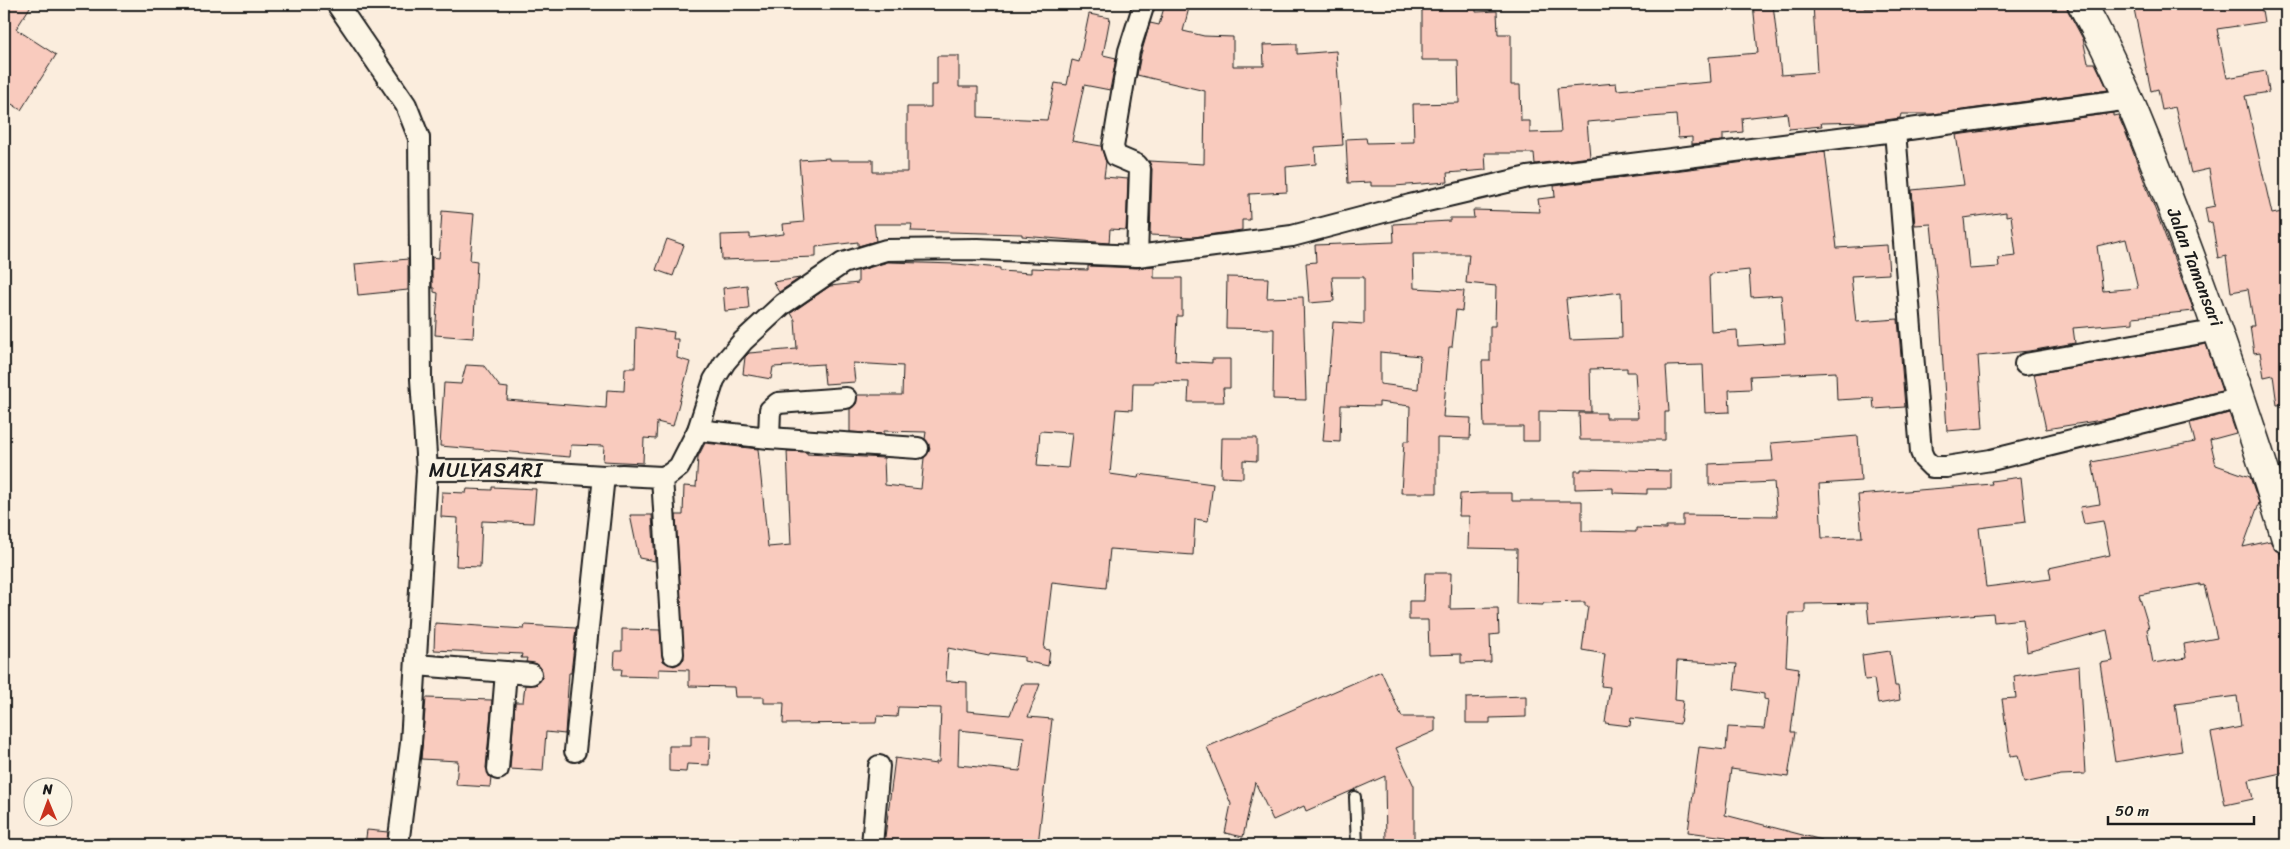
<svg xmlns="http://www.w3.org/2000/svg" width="2290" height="849" viewBox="0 0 2290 849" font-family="Sriracha,sans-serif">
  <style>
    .building { fill: #f9cbbe; stroke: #1c1c1c; fill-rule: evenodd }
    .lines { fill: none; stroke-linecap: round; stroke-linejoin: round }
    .service-casing { stroke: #1c1c1c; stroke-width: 14 }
    .minor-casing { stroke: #1c1c1c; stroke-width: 24 }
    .secondary-casing { stroke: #1c1c1c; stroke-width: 31 }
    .service { stroke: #fcf5e5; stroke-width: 10 }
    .minor { stroke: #fcf5e5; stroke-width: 20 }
    .secondary { stroke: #fcf5e5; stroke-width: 28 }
    .labels { text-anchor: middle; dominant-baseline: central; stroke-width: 4; stroke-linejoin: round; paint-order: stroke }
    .street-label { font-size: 18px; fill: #1c1c1c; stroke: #fcf5e5 }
    .quarter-label { font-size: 20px; letter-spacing: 1px; fill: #1c1c1c; stroke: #fcf5e5 }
  </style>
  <rect width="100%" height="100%" fill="#fbeddd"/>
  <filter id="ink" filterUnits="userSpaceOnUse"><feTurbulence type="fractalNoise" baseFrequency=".02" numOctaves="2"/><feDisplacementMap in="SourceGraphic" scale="10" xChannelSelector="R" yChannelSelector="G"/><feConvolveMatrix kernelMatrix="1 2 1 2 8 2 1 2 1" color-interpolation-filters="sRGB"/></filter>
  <g filter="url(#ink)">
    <g class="building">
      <path d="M4,4h28l-16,25 40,26 -35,55 -17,-11z"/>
      <path d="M1165,4h25l-7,27 21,5 29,1v29h31l-1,-21 34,-1v10l39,-3 7,94 -28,2 1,17 -30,3 1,25 -38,2 1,26h-8v10l-48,7 -44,-2 2,-66 -3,-8 55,3 1,-73 -68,-16 4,-21 9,-31 9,2z"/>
      <path d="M1422,4h54v8l21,-1 1,23h13v51h9l1,36h9v12l31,-1 -4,-44 59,-5 1,7 94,-8 -2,-25 49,-4 -5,-49h20l8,71 36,-3 -4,-68h51v4h30l32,-1v-3h140l2,7 15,28 5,24h7l13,27 -175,24h-32l-1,4 -29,4 -50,1 1,3 -33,3 -2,-16 -45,5 1,14 -20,2v7l-31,3v-7l-14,1 -2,-23 -89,7 3,35 -55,7 -1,-11h-49l1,17 -39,3 1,9 -54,4h-23v-4l-23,1 -2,-44 20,-1 1,5 47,-1 -1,-38 46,-1 -1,-43h-36z"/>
      <path d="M2133,4h128l3,18 -47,7 10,49 39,-7 3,21 -24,4 27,118 10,-2 4,24v168l-9,1 -4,-30 -9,2 -4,-25 -6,1 -4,-27h4l-6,-37 -17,3 -5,-36 -8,2 -6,-36 -4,1 -3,-15 10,-2 -6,-37 -18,4 -16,-66 -13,3 -4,-21 -7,2z"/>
      <path d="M1089,14l21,4 -7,37 13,3 -6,32 -26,-5 -12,56 29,5 5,16 -2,15 24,2 -2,51 -16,-1 -1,14 -87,-7v-2l-111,-3 1,-7h-38l2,17 -18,5v-4l-42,5v10l-94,3 -1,-25 29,-1v4l34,-4 -1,-10 21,-2 -5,-62 30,-2v2h44v12h34v-65h24v-22h6v-29h22v31h19v30l69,3 8,-37 12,2 5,-25 7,2z"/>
      <path d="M2113,113v3l5,-1 9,21 67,175 -61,6v6l-60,5 2,15 -46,8 -51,5 5,72 -36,3 -7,-117 -9,-90 -16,1 -3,-35 52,-5 -8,-50zM2006,212v4l5,-1 5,41 -18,2 1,9 -30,2 -5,-51zM2126,239l12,49 -35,3 -6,-45z"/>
      <path d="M1825,152l12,96 50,-3 2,29 -38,2 5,46 42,-3 7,88 -31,2 -1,-11 -36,2 -1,-28 -86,4 1,13 -22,1 1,22 -25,1 -2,-48 -37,1 3,46h-4v28h-85l-1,-27h27v5h32l-3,-46h-8v-4l-37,1 1,43 -52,-1v30h-16v-14h-39l-2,-66h8v-35h5l1,-40 -30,-3 3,-29h-56l1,34 50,3 -2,20 -6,-1 -4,37h-3l-6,70 28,1 -1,21 -33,-1v55h-36l3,-52h5l1,-35 -31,-4v4l-38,-1 -1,37 -17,-1 10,-119 31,2v-47h-32l2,24 -25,2 -3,-40 10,-1 -1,-17 79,-3 -1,-18 57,-3v-3h24l-1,-8 67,2 -2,-13 17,-2 -1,-11zM1749,270l2,27 30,-2 4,48 -47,3 -1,-16 -26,2 -2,-56h2v-2zM1621,292l1,46 -52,2 -4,-41zM1380,352l40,4 -2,33 -38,-5z"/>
      <path d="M442,211l32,3 -4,46 7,1 -4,77 -38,-3 3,-42 -4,-1v-4h-2v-31l7,1z"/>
      <path d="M667,239l17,6 -11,31 -17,-6z"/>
      <path d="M408,259v31l-50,5 -3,-31z"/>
      <path d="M888,262l68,2 44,4v3l31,2v-5l57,2v-4l49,2 17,-2v12h28v38h-5l-2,45 37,2v-4h18v29h-7l1,14h-36l1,-20 -35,-1v2h-21l-1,27 -16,-1 -6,65 28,4 1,-4 74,10 -5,37 -13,-2 -2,36 -83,-6 -4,39 -54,-6 -8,67 6,1 -2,16 -24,-5v-4l-34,-4 -1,3 -41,-8 -2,33 21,1v29l43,4 12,-31h18l-12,33 24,2 -14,126h-154l11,-87 41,6v-2h3l2,-54 -43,-1 -1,10 -20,-1 -1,7 -93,1 1,-21h-20v-6h-29l-1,-10 -45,-1v-16l-30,-1v8l-38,-1 1,-7h-8l1,-18h7v-22l38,1 3,31 11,5 10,-7 -8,-144h7l1,-29 12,1 2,-30 7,-14 53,6 10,98 23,-2 -4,-94 20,1v2l77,4 1,27 36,4 3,-31 6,-9 -5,-10 1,-7 -42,-1v3l-34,-2v-23l6,-5 1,-9h45l1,-29 -50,-3 2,19 -30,2 -2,-20 -50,3 -2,12 -28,-5 2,-17 4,-4 48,-4 -2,-29 -4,-7 39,-27 28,-3v-12zM1040,431l32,2 -4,35 -31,-2zM959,730l65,7 -4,34 -62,-6z"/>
      <path d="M1227,277l41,1 -1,20 36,-1 3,103 -33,-1 1,-70 -48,-1z"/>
      <path d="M800,278l-21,14 -6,-10z"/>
      <path d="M747,285l2,24 -24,2 -2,-23z"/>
      <path d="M636,327l38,5 -1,7h5l-1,19 13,4 -17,64 -16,-4 -1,17 -12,-1 -1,25 -40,-2 1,-15 -33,-1 -1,12 -130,-11 4,-63 17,1 5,-19 18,1 16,21 8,1 -1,12 99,8 1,-18 17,1 1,-23h10z"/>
      <path d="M2206,344l16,47 -114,28 -62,10 -12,-55z"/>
      <path d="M2229,413l7,20 -26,7 6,25 34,12 9,26 -16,44 27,-6 5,9 5,3 4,21h2v198l-37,8 4,19 -28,6 -14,-72 30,-6 -4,-31 -62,8 7,47 -67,11 -15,-99 13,-2 -6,-31 -80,22 -4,-33 -29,3 -1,-9 -124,10 -2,-20 -62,1v9h-16l-3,53 13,2 -8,64h4l-7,45 -57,-8 -6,46 97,25v5h-98l2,-8 -38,-5 11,-85 27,3 2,-23 36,2 4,-29 -4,-1v-5l-30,-5 3,-25 -60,-3 -2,39 8,1 -3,23 -49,-6 -1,8 -25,-3 5,-36 -9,-1 4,-32 -23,-4 6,-44h-3v-4l-42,1v2l-27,-1 1,-55 -49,-1 1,-32h-10l1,-22 22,-1h30v8h70v30l54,1v-4l30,1v-3h17v-11l94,1 -3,-34 -65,3v-21l64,-3 -2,-18 87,-7 3,45 -42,3 3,54 40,-1 -4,-42 134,-11 -1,-3 30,-4 5,45 -47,6 7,59 65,-8 -2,-11 61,-13 -7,-34 -19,3 -4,-17 20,-3 -8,-42 103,-20 -5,-19zM2200,584v2l4,-1 13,53 -33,6 2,14 -33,5 -6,-34 2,-1 -10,-33z"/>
      <path d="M1222,438h35v23l-14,-1v18l-22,-1z"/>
      <path d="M1581,469l90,2v18h-24v5l-34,-1v-5l-38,1v-18h6z"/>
      <path d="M492,487l44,2 -3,34 -51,-2 -2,46 -24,-1 2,-48 -17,-1 1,-25 24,1 1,-4 25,1z"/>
      <path d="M630,515h22l3,46 -16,-3z"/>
      <path d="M1425,573h26l-1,36 48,-1 1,26 -9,1 1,27 -30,1v-9l-32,1 -1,-35h-19v-19h15z"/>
      <path d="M435,623l89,6 1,-4 51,3 -5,45h-2l-4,61 -19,-2 -3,39 -33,-2 5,-67h8l2,-17h11l4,-4 3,-6 -2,-7 -4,-4 -11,-2 1,-4h-6l1,-4 -88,-4z"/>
      <path d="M1890,651l5,35h3l2,14 -22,4 -4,-25 -9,1 -3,-25z"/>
      <path d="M2079,666l6,108 -24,1 -37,8 -6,-28 -8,1 -8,-57 14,-1 -2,-22z"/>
      <path d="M1381,671l21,46h33v14l-39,17 18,38v59h-28l-1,-69 -79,35 -2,-5 -31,14 -18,-38 -12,55 -18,-4 6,-29 -24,-57z"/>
      <path d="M1526,696v21l-36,1v5h-24v-25z"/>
      <path d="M426,698l66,2 -6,68 5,10 -1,9 -34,-2 2,-24 -37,-2z"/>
      <path d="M691,736h19l-1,29 -22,-1 -1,8 -17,-1v-25h22z"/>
      <path d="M367,830l21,2 -2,13h-21z"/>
    </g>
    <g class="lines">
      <defs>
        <path id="service" d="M1355,797l2,48"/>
        <g id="minor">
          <path d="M337,4l69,101 13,33 2,241 6,91 -16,273 -13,102"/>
          <path d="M1895,131l26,321 3,7 8,8h14l45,-7 250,-62"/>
          <path d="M1137,256l3,-87 -3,-4 -21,-9 -3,-9 16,-96 15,-47"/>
          <path d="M2025,364l194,-34"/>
          <path d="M698,430l71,8 149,10"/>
          <path d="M769,438l1,-28 8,-7 68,-5"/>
          <path d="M427,470h79l98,6 18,-1 40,2 8,-3 9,-7 19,-37 16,-50 11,-18 18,-21 40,-37 60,-41 43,-13 92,-1 159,7 155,-20 118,-31 118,-28 367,-46 235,-32"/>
          <path d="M662,477l11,177"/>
          <path d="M416,665l115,9"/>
          <path d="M575,751l29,-275"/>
          <path d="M498,769l8,-97"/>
          <path d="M872,845l7,-79"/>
        </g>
        <path id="secondary" d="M2082,4c37,65 63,134 90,203 42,110 80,220 114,332"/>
      </defs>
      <use href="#service" class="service-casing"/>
      <use href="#minor" class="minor-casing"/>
      <use href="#secondary" class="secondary-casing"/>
      <use href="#service" class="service"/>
      <use href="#minor" class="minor"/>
      <use href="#secondary" class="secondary"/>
    </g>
  </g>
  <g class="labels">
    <g class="street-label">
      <text transform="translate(2195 267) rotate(69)">Jalan Tamansari</text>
    </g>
    <g class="quarter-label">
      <text x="486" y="470">MULYASARI</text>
    </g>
  </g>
  <rect width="2290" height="849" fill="none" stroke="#fcf5e5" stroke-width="20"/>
  <rect x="10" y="10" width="2270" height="829" fill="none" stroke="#1c1c1c" stroke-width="2" filter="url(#ink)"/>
  <g transform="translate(48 802) rotate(359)"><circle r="24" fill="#fcf5e5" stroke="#a29e95"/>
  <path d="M0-4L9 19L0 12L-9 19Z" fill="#c8321e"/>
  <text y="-8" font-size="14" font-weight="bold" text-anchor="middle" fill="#1c1c1c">N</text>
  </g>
  <path d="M2108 816v8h146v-8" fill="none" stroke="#1c1c1c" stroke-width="2.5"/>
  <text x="2115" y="816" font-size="15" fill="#1c1c1c" stroke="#fcf5e5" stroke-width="4" paint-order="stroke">50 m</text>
</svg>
